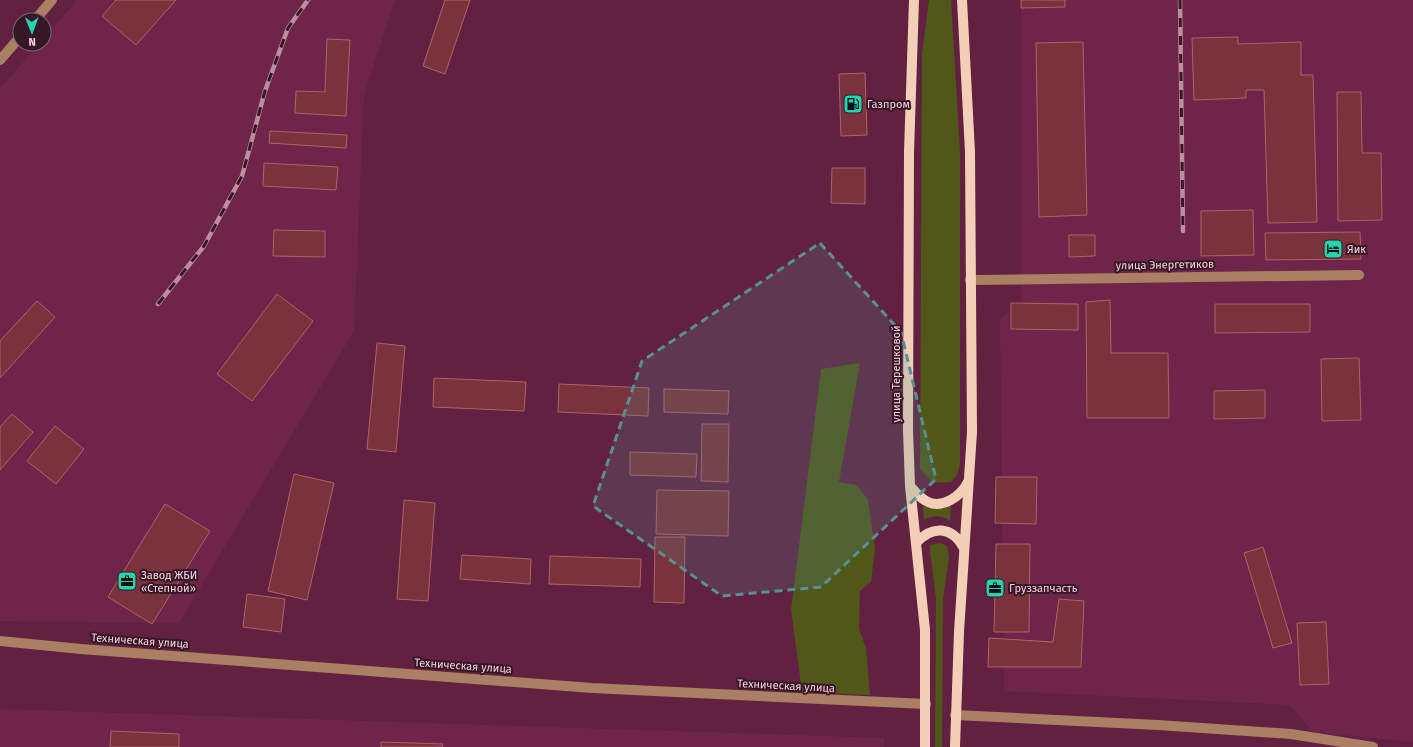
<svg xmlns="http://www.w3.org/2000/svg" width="1413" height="747" viewBox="0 0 1413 747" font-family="'Fira Sans',sans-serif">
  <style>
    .built { fill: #6f2549 }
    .green { fill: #515619 }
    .building { fill: #7a323d; stroke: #b0626a }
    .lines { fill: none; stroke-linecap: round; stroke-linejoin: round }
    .minor { stroke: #ab7f63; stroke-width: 10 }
    .major { stroke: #f4cfb8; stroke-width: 10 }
    .rail-casing { stroke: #bf8da2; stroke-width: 4.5 }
    .rail { stroke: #361825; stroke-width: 3; stroke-dasharray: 9; stroke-linecap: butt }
    .marked { fill: #559190; fill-opacity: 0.2; stroke: #559190; stroke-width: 3; stroke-dasharray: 8 5; stroke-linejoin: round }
    .labels { text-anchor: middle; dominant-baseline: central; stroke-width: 4; stroke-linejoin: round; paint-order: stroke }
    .poi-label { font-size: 11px; fill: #f9d0df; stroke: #361825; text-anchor: start }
    .street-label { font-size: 11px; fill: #f9d0df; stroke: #361825 }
  </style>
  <rect width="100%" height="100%" fill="#622140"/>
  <g class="built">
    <path d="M77,0h318l-31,95 -10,236 -175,292 -179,-2v-533l39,-44h5v-6z"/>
    <path d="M1021,0h392v742l-100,-10 -23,-27 -286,-14 -4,-372 21,-18z"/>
    <path d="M0,709l884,29v9h-884z"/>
  </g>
  <g class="green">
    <path d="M929,0h22l9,152v312l-3,11 -6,7c-17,2 -20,0 -31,-13l2,-415z"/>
    <path d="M860,363l-21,119 17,3 12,14 7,49 -4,34 -11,9 -1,38 7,19 4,47 -68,-3 -11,-82 30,-241z"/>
    <path d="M951,505l-1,16c-10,-6 -16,-7 -26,-1l-1,-14 17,3z"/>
    <path d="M940,543l7,3 2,11 -6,42 -1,148h-7l1,-148 -6,-48v-6z"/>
  </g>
  <g class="building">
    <path d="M116,0h60l-40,45 -34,-29z"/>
    <path d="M445,0h25l-25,74 -22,-8z"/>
    <path d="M1021,0h44v7l-44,1z"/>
    <path d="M1238,37v7l63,-2v33h12l4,147 -49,1 -4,-133h-18v8l-52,2 -2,-62z"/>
    <path d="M327,39l23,1 -4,76 -51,-3 1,-22 29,1z"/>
    <path d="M1083,42l4,173 -48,2 -3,-174z"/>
    <path d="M865,73l2,62 -26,1 -2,-62z"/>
    <path d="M1337,92h24l1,61h19l1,67 -44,1z"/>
    <path d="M270,131l77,4 -1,13 -77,-5z"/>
    <path d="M264,163l74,4 -2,23 -73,-4z"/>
    <path d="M832,168h33v36l-34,-1z"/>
    <path d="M1253,210l1,45 -53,1v-45z"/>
    <path d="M274,230l51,1v26l-52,-1z"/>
    <path d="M1360,232l1,27 -95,1 -1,-27z"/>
    <path d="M1069,235h26v21l-26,1z"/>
    <path d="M277,294l36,27 -61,80 -35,-27z"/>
    <path d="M1110,300l1,53h57l1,65h-82l-1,-116z"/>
    <path d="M37,301l18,16 -55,61v-37z"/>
    <path d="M1011,303l67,1v26l-67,-1z"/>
    <path d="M1215,304h95v28l-95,1z"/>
    <path d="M377,343l28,3 -9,106 -29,-3z"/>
    <path d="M1359,358l2,62 -39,1 -1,-62z"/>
    <path d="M434,378l92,4 -2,29 -91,-4z"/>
    <path d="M559,384l90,4 -1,28 -90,-4z"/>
    <path d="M664,389l65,2 -1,23 -64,-2z"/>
    <path d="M1265,390v28l-51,1v-28z"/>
    <path d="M12,414l21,18 -33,38v-43z"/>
    <path d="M702,424h27l-1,58 -27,-1z"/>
    <path d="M55,426l29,23 -28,35 -29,-23z"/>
    <path d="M630,452l67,2 -1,23 -66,-2z"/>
    <path d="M294,474l40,9 -27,117 -39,-9z"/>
    <path d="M996,477h41l-1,47 -41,-1z"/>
    <path d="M657,490l72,1 -1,45 -72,-2z"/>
    <path d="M404,500l31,3 -7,98 -31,-2z"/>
    <path d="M165,504l45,27 -58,93 -44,-27z"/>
    <path d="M655,537h30l-1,66 -30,-1z"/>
    <path d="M996,544h34l-1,88h-35z"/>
    <path d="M1263,547l29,96 -19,5 -29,-95z"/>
    <path d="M462,555l69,4 -1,25 -70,-5z"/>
    <path d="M550,556l91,3 -1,28 -91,-3z"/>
    <path d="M247,594l38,5 -4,33 -38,-5z"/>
    <path d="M1059,599l25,2 -3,66h-93l1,-29 64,4z"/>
    <path d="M1326,622l3,62 -29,1 -3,-62z"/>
    <path d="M111,731l68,3v13h-69z"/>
    <path d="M381,742l62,2 -1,3h-61z"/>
  </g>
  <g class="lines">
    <g class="minor">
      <path d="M35,20l17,-20"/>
      <path d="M0,60l20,-23"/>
      <path d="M970,280l389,-5"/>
      <path d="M0,641l81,8 511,39 334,16"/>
      <path d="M955,715l203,10 133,9 82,13"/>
    </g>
    <g class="major">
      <path d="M914,0l-5,152 -1,278 2,56 15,144v117"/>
      <path d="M910,486c5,6 9,11 16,15 16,9 35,-5 42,-19"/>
      <path d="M916,543c16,-18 36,-17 48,5"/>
      <path d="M955,747l4,-115 13,-200 -2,-280 -8,-152"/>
    </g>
    <defs>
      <g id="rail">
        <path d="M1180,0l3,231"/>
        <path d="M158,304l46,-58 38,-70 23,-85 23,-63 20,-28"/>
      </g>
    </defs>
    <use href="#rail" class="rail-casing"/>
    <use href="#rail" class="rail"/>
  </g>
  <path class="marked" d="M820,243l81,89 35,147 -115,108 -99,9 -129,-90 49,-145z"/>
  <defs>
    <symbol id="fuel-square" viewBox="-11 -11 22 22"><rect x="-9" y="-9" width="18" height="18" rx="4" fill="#21d5af" stroke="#361825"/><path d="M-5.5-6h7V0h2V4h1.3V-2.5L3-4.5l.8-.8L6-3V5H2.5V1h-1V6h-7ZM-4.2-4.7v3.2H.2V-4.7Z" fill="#111"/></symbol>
    <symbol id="hotel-square" viewBox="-11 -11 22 22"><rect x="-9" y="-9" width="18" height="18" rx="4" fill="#21d5af" stroke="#361825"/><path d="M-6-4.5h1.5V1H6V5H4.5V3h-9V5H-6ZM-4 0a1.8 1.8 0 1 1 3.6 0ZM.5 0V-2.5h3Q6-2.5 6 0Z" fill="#111"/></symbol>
    <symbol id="office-square" viewBox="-11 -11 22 22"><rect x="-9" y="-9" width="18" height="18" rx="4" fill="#21d5af" stroke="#361825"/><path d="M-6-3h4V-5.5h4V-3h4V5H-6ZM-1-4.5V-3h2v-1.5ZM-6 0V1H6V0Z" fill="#111"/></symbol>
  </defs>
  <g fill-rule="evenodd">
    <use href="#fuel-square" x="842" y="93" width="22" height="22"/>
    <use href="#hotel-square" x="1322" y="238" width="22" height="22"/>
    <use href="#office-square" x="116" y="570" width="22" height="22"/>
    <use href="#office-square" x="984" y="577" width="22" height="22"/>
  </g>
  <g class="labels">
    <g class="poi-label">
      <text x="867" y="104">Газпром</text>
      <text x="1347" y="249">Яик</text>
      <text x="141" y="575">Завод ЖБИ<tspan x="141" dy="13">«Степной»</tspan></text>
      <text x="1009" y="588">Груззапчасть</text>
    </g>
    <g class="street-label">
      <text transform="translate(1165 265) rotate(-1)">улица Энергетиков</text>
      <text transform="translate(896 374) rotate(-90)">улица Терешковой</text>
      <text transform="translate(140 641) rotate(4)">Техническая улица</text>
      <text transform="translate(463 666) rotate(4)">Техническая улица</text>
      <text transform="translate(786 686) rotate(3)">Техническая улица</text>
    </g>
  </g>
  <g transform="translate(32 32) rotate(179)"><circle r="19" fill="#361825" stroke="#84626f"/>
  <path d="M0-3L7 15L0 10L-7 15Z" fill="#21d5af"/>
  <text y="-6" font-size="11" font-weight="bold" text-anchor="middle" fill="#f9d0df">N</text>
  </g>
</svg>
